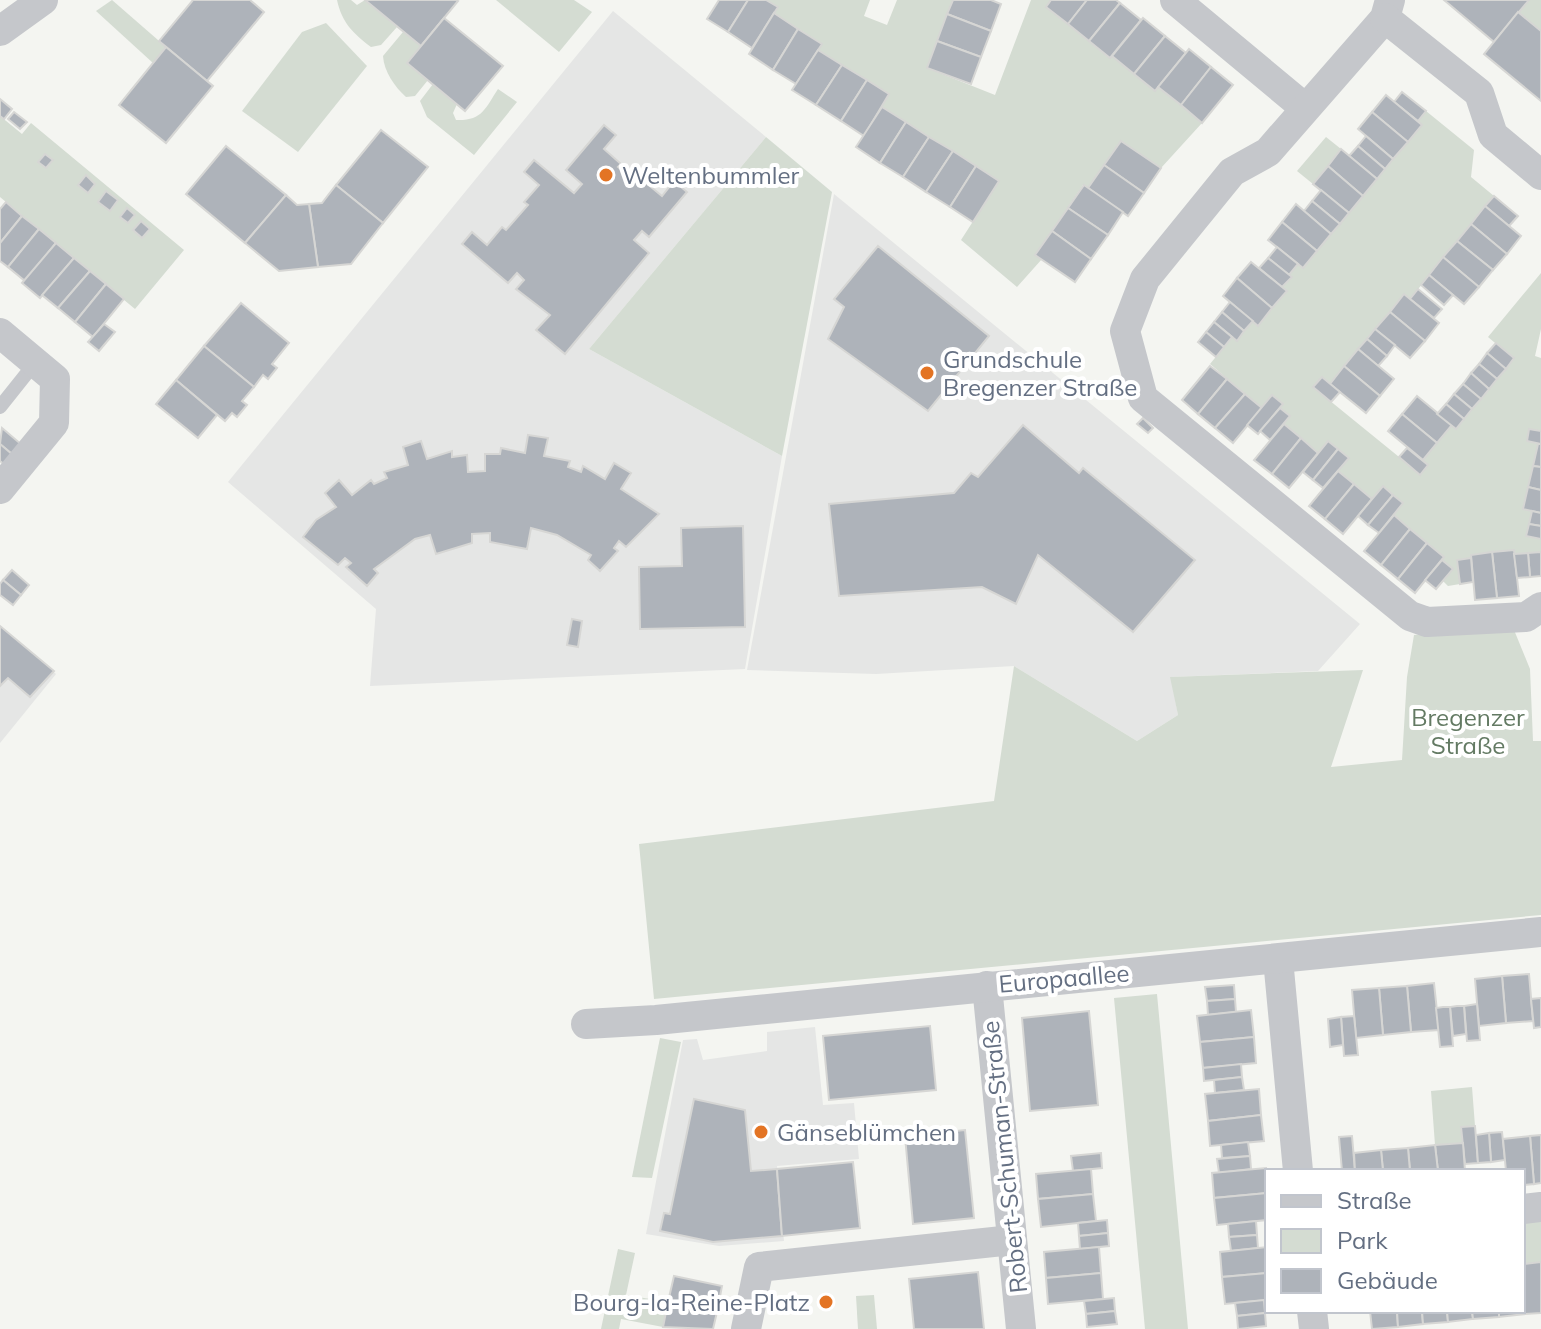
<svg xmlns="http://www.w3.org/2000/svg" width="1541" height="1329" viewBox="0 0 1541 1329" font-family="Mulish,sans-serif">
  <style>
    .built { fill: #e5e6e5 }
    .green { fill: #d4dcd2 }
    .building { fill: #aeb3ba; stroke: #d6d6d4; stroke-width: 2 }
    .lines { fill: none; stroke-linecap: round; stroke-linejoin: round }
    .service { stroke: #c5c7cb; stroke-width: 14 }
    .minor { stroke: #c5c7cb; stroke-width: 30 }
    .poi-dot { fill: #e37424; stroke: #fff; stroke-width: 3 }
    .labels { text-anchor: middle; dominant-baseline: central; stroke-width: 8; stroke-linejoin: round; paint-order: stroke }
    .poi-label { font-size: 24px; fill: #646f82; stroke: #fff; text-anchor: start }
    .park-label { font-size: 24px; fill: #637a63; stroke: #fff }
    .street-label { font-size: 24px; fill: #646f82; stroke: #fff }
  </style>
  <rect width="100%" height="100%" fill="#f4f5f1"/>
  <g class="built">
    <path d="M613,11l153,126 -177,212 193,107 -37,213 -375,17 6,-77 -148,-127z"/>
    <path d="M834,194l526,430 -42,47 -147,6 7,38 -41,26 -123,-75 -138,8 -129,-4z"/>
    <path d="M0,628l56,46 -56,69z"/>
    <path d="M815,1027l8,78 31,-2 5,56 -82,7 7,75 -65,5 -73,-12 37,-194 14,-1 6,21 64,-9v-19z"/>
  </g>
  <g class="green">
    <path d="M112,0l54,47 -13,16 -57,-52z"/>
    <path d="M337,0h14l6,5 8,-5 32,27 -16,18 -10,2c-18,-14 -29,-24 -34,-47z"/>
    <path d="M496,0h78l18,12 -33,40z"/>
    <path d="M766,0h104l-6,16 23,9 10,-25h56l-26,68 68,27 36,-95h20l-5,7 63,51 3,-2 43,35 3,-4 44,36 -41,45 -40,-27 -33,47 -5,-3 -47,69 6,5 -25,28 -56,-47 38,-59 -117,-74 7,-13 -71,-44 3,-7 -47,-30 4,-6z"/>
    <path d="M1529,0h12v31l-23,-19z"/>
    <path d="M326,23l41,43 -69,86 -56,-41 60,-79z"/>
    <path d="M403,32l18,14 7,34 -13,16 -9,1c-11,-10 -22,-25 -23,-41z"/>
    <path d="M433,84l24,20 -4,9 3,7c26,1 29,-11 42,-31l19,13 -43,53 -47,-38 -7,-16z"/>
    <path d="M1426,111l48,39 -3,27 23,19 -84,103 -6,-5 -74,90 -8,-7 -9,10 107,87 8,-9 -5,-5 29,-35 4,3 58,-69 -26,-22 53,-64v56l-6,27 6,2v73l-12,-2 -2,12 11,3 -15,64 9,3 -5,25 14,3v13l-27,2v-4l-43,5v3l-13,2 2,24 -12,2 -5,-5 9,-12 -10,-9 2,-3 -50,-42 9,-12 -20,-17 -11,13 -34,-28 10,-13 -20,-17 -10,12 -34,-29 6,-8 -10,-8h-18l-52,-44 22,-27 5,3 16,-19 5,4 28,-34 -4,-4 9,-10 -2,-2 9,-11 5,4 118,-143 -3,-4z"/>
    <path d="M0,116l22,18 9,-11 153,127 -49,59 -135,-112z"/>
    <path d="M766,137l66,55 -50,264 -193,-107z"/>
    <path d="M1326,137l15,12 -28,35 -16,-13z"/>
    <path d="M1512,625l18,44 3,72h8v174l-887,84 -15,-155 355,-43 20,-135 123,75 41,-26 -8,-38 193,-7 -32,97 71,-7 5,-83 7,-42z"/>
    <path d="M1157,994l31,335h-43l-31,-331z"/>
    <path d="M660,1038l21,4 -29,136 -20,-1z"/>
    <path d="M1472,1087l3,39 -13,1 1,16 -28,2 -4,-54z"/>
    <path d="M1541,1216v46l-18,2v-46z"/>
    <path d="M618,1249l17,4 -9,42 42,7 -5,25 -42,-8 -2,10h-18z"/>
    <path d="M874,1295l3,34h-19l-2,-33z"/>
  </g>
  <g class="building">
    <path d="M193,0h57l14,12 -57,69 -48,-40z"/>
    <path d="M365,0h91l2,1 -37,45z"/>
    <path d="M719,0h29l-20,32 -21,-13z"/>
    <path d="M748,0h18l12,7 -26,41 -24,-16z"/>
    <path d="M953,0h38l10,4 -10,27 -44,-17z"/>
    <path d="M1051,0h36l-19,24 -22,-17z"/>
    <path d="M1087,0h29l4,3 -31,38 -21,-17z"/>
    <path d="M1444,0h85l-35,42z"/>
    <path d="M1120,3l21,17 -31,38 -21,-17z"/>
    <path d="M1518,12l23,19v70l-57,-47z"/>
    <path d="M774,13l24,16 -25,41 -24,-16z"/>
    <path d="M947,14l44,17 -10,26 -44,-16z"/>
    <path d="M444,18l59,48 -38,45 -58,-48z"/>
    <path d="M1143,18l22,18 -31,38 -22,-18z"/>
    <path d="M798,29l24,15 -26,40 -23,-14z"/>
    <path d="M1165,36l21,17 -31,38 -21,-17z"/>
    <path d="M937,41l44,16 -10,27 -44,-16z"/>
    <path d="M166,47l47,39 -47,57 -47,-38z"/>
    <path d="M1189,49l22,18 -30,38 -23,-18z"/>
    <path d="M818,50l24,15 -26,40 -24,-15z"/>
    <path d="M842,65l25,15 -26,41 -25,-16z"/>
    <path d="M1211,67l22,18 -31,38 -21,-18z"/>
    <path d="M867,80l22,14 -25,42 -23,-15z"/>
    <path d="M1402,92l24,19 -8,10 -24,-19z"/>
    <path d="M1386,95l36,30 -14,17 -36,-30z"/>
    <path d="M0,99l12,10 -8,10 -4,-3z"/>
    <path d="M882,107l24,15 -26,41 -24,-16z"/>
    <path d="M14,112l13,10 -7,7 -12,-10z"/>
    <path d="M1372,112l36,30 -15,17 -35,-30z"/>
    <path d="M906,122l23,15 -26,40 -23,-14z"/>
    <path d="M604,125l12,10 -12,14 17,15 -3,3 23,19 4,-4 17,14 12,-15 13,11 -38,45 -7,-6 -8,9 15,13 -84,101 -29,-24 14,-15 -34,-26 8,-9 -7,-7 -9,10 -46,-39 10,-12 15,13 15,-18 4,3 22,-25 -4,-3 15,-17 -15,-13 10,-12 40,33 8,-9 -16,-14z"/>
    <path d="M381,130l47,37 -45,56 -47,-38z"/>
    <path d="M1366,136l27,23 -8,10 -27,-23z"/>
    <path d="M929,137l24,14 -27,41 -23,-15z"/>
    <path d="M1121,141l40,27 -17,25 -40,-28z"/>
    <path d="M226,146l60,49 -41,48 -59,-49z"/>
    <path d="M1358,146l27,23 -8,10 -28,-23z"/>
    <path d="M1341,149l36,30 -14,17 -35,-30z"/>
    <path d="M953,151l23,15 -26,41 -24,-15z"/>
    <path d="M45,154l8,6 -7,8 -8,-6z"/>
    <path d="M1104,165l40,28 -16,23 -40,-28z"/>
    <path d="M976,166l23,15 -26,41 -23,-15z"/>
    <path d="M1328,166l35,30 -14,17 -36,-29z"/>
    <path d="M86,175l9,9 -7,9 -10,-8z"/>
    <path d="M336,185l47,38 -32,41 -33,3 -9,-63 13,-1z"/>
    <path d="M1084,185l39,27 -15,23 -40,-27z"/>
    <path d="M1321,190l28,23 -9,11 -28,-23z"/>
    <path d="M106,191l12,9 -8,11 -12,-9z"/>
    <path d="M286,195l11,10 12,-1 9,63 -39,4 -34,-28z"/>
    <path d="M1494,196l24,20 -9,10 -24,-20z"/>
    <path d="M1312,201l28,23 -9,10 -27,-23z"/>
    <path d="M6,202l16,14 -22,27v-34z"/>
    <path d="M1296,204l35,30 -14,17 -35,-29z"/>
    <path d="M1485,206l36,30 -14,18 -36,-30z"/>
    <path d="M127,208l8,7 -7,8 -8,-6z"/>
    <path d="M1068,208l40,27 -17,24 -39,-28z"/>
    <path d="M22,216l17,13 -31,38 -8,-6v-18z"/>
    <path d="M141,221l9,8 -8,9 -9,-8z"/>
    <path d="M1282,222l35,29 -14,17 -35,-28z"/>
    <path d="M1471,224l36,30 -14,16 -36,-29z"/>
    <path d="M39,229l17,14 -31,38 -17,-14z"/>
    <path d="M1052,231l39,28 -16,23 -40,-27z"/>
    <path d="M1457,241l36,29 -14,17 -36,-30z"/>
    <path d="M56,243l18,15 -34,40 -18,-15z"/>
    <path d="M878,246l111,90 -61,75 -100,-72 16,-32 -10,-8z"/>
    <path d="M1277,247l21,17 -9,11 -21,-17z"/>
    <path d="M1443,257l36,30 -15,17 -35,-29z"/>
    <path d="M74,258l16,13 -32,37 -16,-13z"/>
    <path d="M1268,258l24,19 -10,10 -23,-19z"/>
    <path d="M1251,262l36,29 -15,17 -35,-30z"/>
    <path d="M90,271l16,13 -31,38 -17,-14z"/>
    <path d="M1429,275l24,20 -9,10 -23,-20z"/>
    <path d="M1237,278l35,30 -14,18 -35,-30z"/>
    <path d="M106,284l18,15 -31,38 -18,-15z"/>
    <path d="M1418,289l24,20 -8,9 -24,-19z"/>
    <path d="M1404,294l35,29 -14,18 -35,-29z"/>
    <path d="M1230,302l23,19 -9,10 -22,-19z"/>
    <path d="M241,303l48,40 -17,21 5,4 -9,11 -5,-4 -9,12 -50,-41z"/>
    <path d="M1222,312l22,19 -7,10 -23,-19z"/>
    <path d="M1390,312l35,29 -15,17 -35,-29z"/>
    <path d="M1214,322l18,15 -8,10 -18,-15z"/>
    <path d="M104,324l11,8 -16,19 -11,-9z"/>
    <path d="M1375,329l20,16 -8,11 -20,-17z"/>
    <path d="M1206,332l18,15 -8,10 -18,-15z"/>
    <path d="M1367,339l20,17 -9,10 -20,-17z"/>
    <path d="M1496,343l18,15 -8,11 -19,-16z"/>
    <path d="M204,346l50,41 -12,14 5,4 -10,12 -5,-4 -7,8 -49,-41z"/>
    <path d="M1358,349l36,30 -14,17 -36,-30z"/>
    <path d="M1487,353l19,16 -9,10 -18,-15z"/>
    <path d="M1479,364l18,15 -8,10 -18,-16z"/>
    <path d="M1210,366l17,13 -29,35 -16,-14z"/>
    <path d="M1344,366l36,30 -14,17 -36,-29z"/>
    <path d="M1471,373l18,16 -8,10 -18,-15z"/>
    <path d="M1322,377l18,15 -9,10 -18,-15z"/>
    <path d="M1227,379l18,15 -30,34 -17,-14z"/>
    <path d="M176,380l41,35 -19,23 -42,-34z"/>
    <path d="M1463,384l18,15 -9,10 -18,-15z"/>
    <path d="M1245,394l17,14 -29,35 -18,-15z"/>
    <path d="M1454,394l18,15 -8,10 -18,-15z"/>
    <path d="M1272,395l11,9 -25,30 -11,-9z"/>
    <path d="M1417,396l35,29 -15,18 -35,-29z"/>
    <path d="M1446,404l18,15 -8,10 -19,-15z"/>
    <path d="M1280,408l10,8 -20,24 -10,-9z"/>
    <path d="M1402,414l35,29 -14,17 -35,-29z"/>
    <path d="M1143,418l10,10 -5,5 -11,-9z"/>
    <path d="M1284,424l17,14 -29,36 -18,-14z"/>
    <path d="M1023,425l56,48 4,-5 112,92 -62,72 -95,-77 -22,49 -34,-17 -143,9 -10,-92 125,-11 17,-20 7,4z"/>
    <path d="M2,428l20,17 -9,10 -13,-11z"/>
    <path d="M1529,429l12,2v13l-14,-3z"/>
    <path d="M528,435l20,3 -4,18 26,5 -2,6 13,5 2,-6 22,13 9,-16 17,10 -10,16 38,25 -33,33 -7,-6 -5,7 4,3 -18,20 -12,-11 3,-5 -34,-20 -26,-7 -4,21 -37,-7v-9l-18,1v9l-36,11 -6,-19 -15,4 -41,30 4,4 -11,13 -21,-19 5,-4 -6,-5 -7,7 -35,-28 13,-17 20,-13 -11,-14 14,-13 13,15 19,-15 3,4 13,-6 -3,-6 24,-7 -5,-18 18,-6 6,18 25,-8v6l15,-2 1,17 17,-1v-17h15l1,-6 24,5z"/>
    <path d="M1301,438l17,15 -29,35 -17,-14z"/>
    <path d="M1328,441l10,8 -25,31 -10,-8z"/>
    <path d="M0,444l13,11 -8,10 -5,-4z"/>
    <path d="M1538,444h3v23l-8,-1z"/>
    <path d="M1407,448l21,17 -8,10 -21,-18z"/>
    <path d="M1338,449l11,9 -26,30 -10,-8z"/>
    <path d="M1533,466l8,1v23l-13,-3z"/>
    <path d="M1338,471l16,13 -29,35 -16,-13z"/>
    <path d="M1354,484l18,15 -29,35 -18,-15z"/>
    <path d="M1383,486l10,9 -25,30 -10,-9z"/>
    <path d="M1528,487l13,3v23l-18,-4z"/>
    <path d="M1393,495l10,8 -24,30 -11,-8z"/>
    <path d="M1532,511l9,2v13l-12,-2z"/>
    <path d="M1394,515l16,14 -29,36 -17,-14z"/>
    <path d="M1529,524l12,2v13l-15,-3z"/>
    <path d="M743,526l2,101 -105,2 -1,-62 43,-1 -1,-38z"/>
    <path d="M1410,529l17,14 -29,36 -17,-14z"/>
    <path d="M1427,543l17,14 -29,36 -17,-14z"/>
    <path d="M1514,550l5,46 -22,2 -5,-46z"/>
    <path d="M1492,552l5,46 -22,2 -4,-45z"/>
    <path d="M1541,552v24l-11,1 -2,-24z"/>
    <path d="M1528,553l2,24 -13,1 -3,-24z"/>
    <path d="M1471,558l2,24 -13,2 -3,-24z"/>
    <path d="M1442,560l11,9 -17,20 -11,-9z"/>
    <path d="M12,570l17,15 -8,10 -18,-15z"/>
    <path d="M3,580l18,15 -8,10 -13,-10v-11z"/>
    <path d="M572,619l10,2 -4,26 -11,-2z"/>
    <path d="M0,626l54,45 -24,26 -22,-19 -8,8z"/>
    <path d="M1529,974l4,47 -27,2 -4,-47z"/>
    <path d="M1502,976l4,47 -27,3 -4,-47z"/>
    <path d="M1434,983l5,47 -28,2 -4,-46z"/>
    <path d="M1234,985l1,14 -28,2 -2,-14z"/>
    <path d="M1407,986l4,46 -28,3 -4,-47z"/>
    <path d="M1379,988l4,47 -27,3 -4,-48z"/>
    <path d="M1541,998v29l-7,1 -3,-29z"/>
    <path d="M1235,999l1,13 -28,3 -1,-14z"/>
    <path d="M1477,1004l3,36 -13,1 -3,-35z"/>
    <path d="M1457,1006h7l2,28 -13,2 -3,-29z"/>
    <path d="M1443,1007h7l3,39 -13,1 -4,-39z"/>
    <path d="M1251,1010l3,27 -54,5 -3,-26z"/>
    <path d="M1089,1011l9,94 -68,6 -8,-93z"/>
    <path d="M1354,1016l4,39 -14,1 -3,-39z"/>
    <path d="M1341,1017l2,28 -13,2 -2,-28z"/>
    <path d="M930,1026l6,64 -107,10 -6,-64z"/>
    <path d="M1254,1037l2,26 -53,5 -3,-26z"/>
    <path d="M1241,1064l1,13 -38,4 -1,-13z"/>
    <path d="M1242,1077l2,13 -29,3 -1,-13z"/>
    <path d="M1259,1089l2,26 -53,6 -3,-27z"/>
    <path d="M694,1099l51,11 6,61 26,-2 5,67 -69,6 -53,-11 4,-18 6,1z"/>
    <path d="M1261,1115l3,26 -54,5 -2,-25z"/>
    <path d="M1475,1126l3,37 -13,1 -4,-37z"/>
    <path d="M965,1130l9,88 -61,6 -8,-88z"/>
    <path d="M1502,1132l3,28 -14,2 -2,-29z"/>
    <path d="M1489,1133l2,29 -13,1 -2,-28z"/>
    <path d="M1541,1135v48l-7,1 -4,-48z"/>
    <path d="M1352,1136l3,35h-13l-3,-34z"/>
    <path d="M1530,1136l4,48 -11,1v-14h-17l-3,-32z"/>
    <path d="M1248,1142l2,14 -28,2 -1,-13z"/>
    <path d="M1463,1143l2,28h-27l-3,-26z"/>
    <path d="M1435,1145l3,26h-28l-2,-23z"/>
    <path d="M1408,1148l2,23h-27l-2,-21z"/>
    <path d="M1381,1150l2,21h-28l-1,-18z"/>
    <path d="M1101,1153l1,15 -29,3 -2,-15z"/>
    <path d="M1250,1156l1,13 -32,4 -2,-14z"/>
    <path d="M853,1162l7,66 -78,8 -5,-67z"/>
    <path d="M1266,1168l1,25 -53,5 -2,-25z"/>
    <path d="M1091,1169l2,25 -55,5 -2,-25z"/>
    <path d="M1267,1193v27l-50,5 -3,-27z"/>
    <path d="M1093,1194l3,27 -55,6 -3,-28z"/>
    <path d="M1107,1220l1,13 -29,3 -1,-13z"/>
    <path d="M1256,1221l1,14 -28,2 -1,-13z"/>
    <path d="M1108,1233l1,13 -29,3 -1,-13z"/>
    <path d="M1257,1235l1,13 -27,3 -2,-14z"/>
    <path d="M1099,1247l2,26 -55,5 -2,-26z"/>
    <path d="M1267,1247v26l-45,4 -2,-25z"/>
    <path d="M1541,1262v51l-16,1 -2,-50z"/>
    <path d="M978,1272l6,57h-70l-5,-50z"/>
    <path d="M1101,1273l2,26 -55,5 -2,-26z"/>
    <path d="M1267,1273v27l-42,4 -3,-27z"/>
    <path d="M674,1276l48,10 -5,26 -49,-10z"/>
    <path d="M1523,1294l2,20 -26,3v-6h24z"/>
    <path d="M1114,1298l1,13 -29,3 -2,-13z"/>
    <path d="M1264,1300l1,13 -28,3 -2,-13z"/>
    <path d="M668,1302l49,10 -4,17 -50,-2z"/>
    <path d="M1115,1311l2,13 -30,3 -1,-13z"/>
    <path d="M1370,1311h27l1,16 -26,2z"/>
    <path d="M1397,1311h25l1,13 -25,3z"/>
    <path d="M1422,1311h25l1,11 -25,2z"/>
    <path d="M1447,1311h25l1,8 -25,3z"/>
    <path d="M1472,1311h27v6l-26,2z"/>
    <path d="M1265,1313l1,13 -28,3 -1,-13z"/>
  </g>
  <g class="lines">
    <path class="service" d="M0,407l35,-44"/>
    <g class="minor">
      <path d="M1175,0l130,108"/>
      <path d="M1390,0l-5,18 -117,134 -36,20 -87,107 -20,52 18,67 267,218 17,6 99,-5 15,-10"/>
      <path d="M1385,18l94,75 14,42 48,40"/>
      <path d="M0,31l43,-31"/>
      <path d="M0,333l55,46 -1,44 -54,66"/>
      <path d="M1278,959l20,212"/>
      <path d="M987,986l34,343"/>
      <path d="M586,1024l70,-4 885,-88"/>
      <path d="M1523,1209l18,-2"/>
      <path d="M1312,1311l2,18"/>
      <path d="M746,1329l13,-62 253,-27"/>
    </g>
  </g>
  <g class="poi-dot">
    <circle cx="606" cy="175" r="8"/>
    <circle cx="927" cy="373" r="8"/>
    <circle cx="761" cy="1132" r="8"/>
    <circle cx="826" cy="1302" r="8"/>
  </g>
  <g class="labels">
    <g class="poi-label">
      <text x="622" y="175">Weltenbummler</text>
      <text x="943" y="359">Grundschule<tspan x="943" dy="28">Bregenzer Straße</tspan></text>
      <text x="777" y="1132">Gänseblümchen</text>
      <text x="810" y="1302" text-anchor="end">Bourg-la-Reine-Platz</text>
    </g>
    <g class="park-label">
      <text x="1468" y="717">Bregenzer<tspan x="1468" dy="28">Straße</tspan></text>
    </g>
    <g class="street-label">
      <text transform="translate(1064 978) rotate(-5)">Europaallee</text>
      <text transform="translate(1004 1157) rotate(-96)">Robert-Schuman-Straße</text>
    </g>
  </g>
  <rect x="1265" y="1169" width="260" height="144" fill="#ffffff" stroke="#c1c5cd" stroke-width="2"/>
  <rect x="1281" y="1195" width="40" height="12" fill="#c5c7cb" stroke="#c1c5cd" stroke-width="2"/>
  <text x="1337" y="1209" font-size="24" fill="#646f82">Straße</text>
  <rect x="1281" y="1229" width="40" height="24" fill="#d4dcd2" stroke="#c1c5cd" stroke-width="2"/>
  <text x="1337" y="1249" font-size="24" fill="#646f82">Park</text>
  <rect x="1281" y="1269" width="40" height="24" fill="#aeb3ba" stroke="#c1c5cd" stroke-width="2"/>
  <text x="1337" y="1289" font-size="24" fill="#646f82">Gebäude</text>
</svg>
